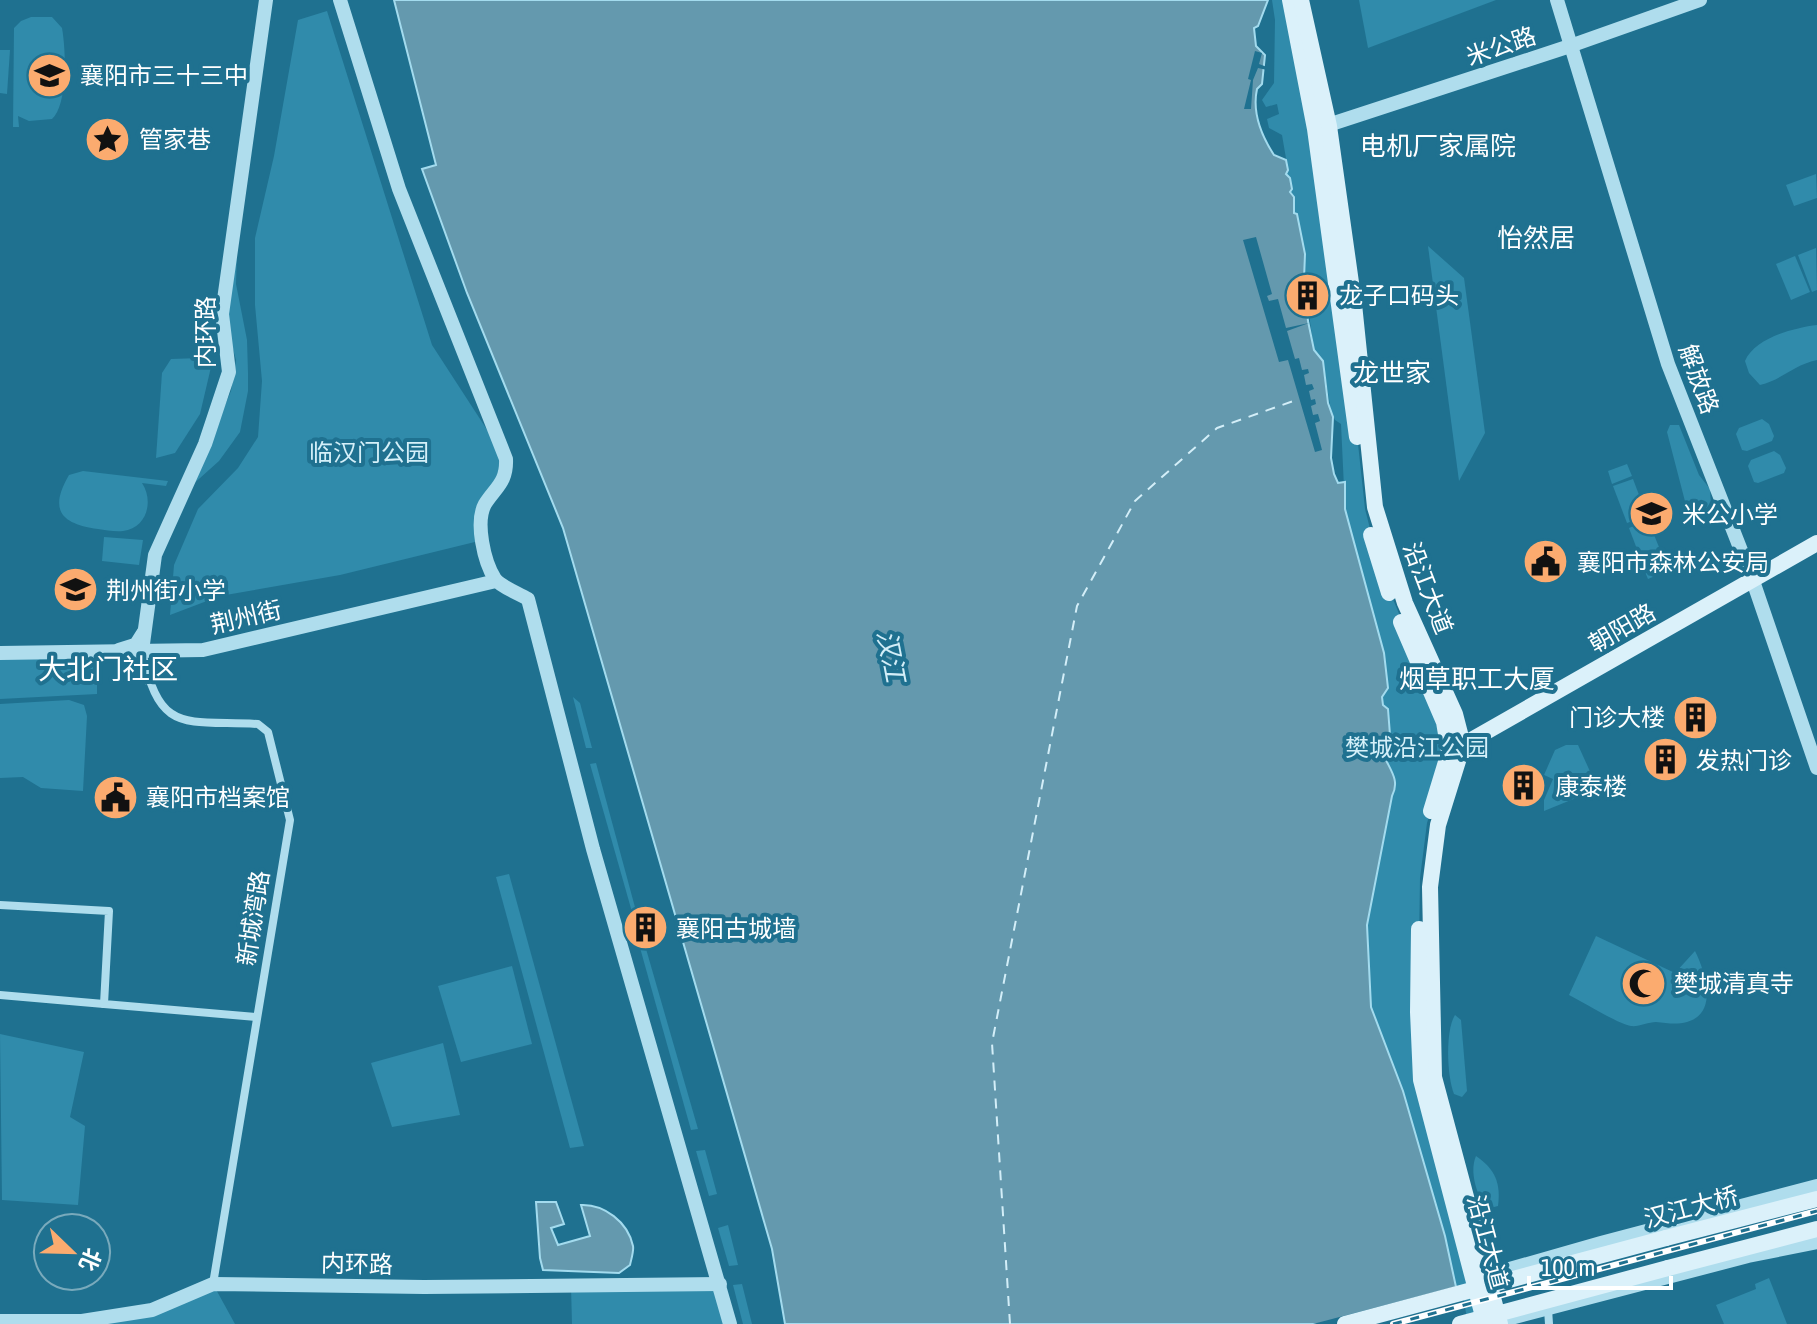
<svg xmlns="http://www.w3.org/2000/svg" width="1817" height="1324" viewBox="0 0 1817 1324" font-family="'Asap Condensed','Noto Sans SC',sans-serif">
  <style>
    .green { fill: #308bab }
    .water { fill: #6499ae; stroke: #a3dbee; stroke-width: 2 }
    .pier { fill: #1f7190 }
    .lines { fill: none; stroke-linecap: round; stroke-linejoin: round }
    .ferry { stroke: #d3eef8; stroke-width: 2; stroke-dasharray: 10 8; stroke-linecap: butt }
    .minor { stroke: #afdded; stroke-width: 8 }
    .tertiary { stroke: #afdded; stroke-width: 14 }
    .secondary { stroke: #dbf1fa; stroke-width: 16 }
    .rail-casing { stroke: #fff; stroke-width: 6 }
    .rail { stroke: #1f7190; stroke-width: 3; stroke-dasharray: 9; stroke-linecap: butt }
    .secondary-bridge { stroke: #dbf1fa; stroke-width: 16 }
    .labels { text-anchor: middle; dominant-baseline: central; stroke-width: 8; stroke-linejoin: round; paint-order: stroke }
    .street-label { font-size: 24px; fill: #fff; stroke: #1f7190 }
    .poi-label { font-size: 24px; fill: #fff; stroke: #1f7190; text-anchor: start }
    .park-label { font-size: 24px; fill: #d5f0f9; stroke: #1f7190 }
    .neighbourhood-label { font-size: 26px; fill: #fff; stroke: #1f7190 }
    .water-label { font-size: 26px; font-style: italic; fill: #d3eef8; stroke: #1f7190 }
    .quarter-label { font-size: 28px; fill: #fff; stroke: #1f7190 }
  </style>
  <rect width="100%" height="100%" fill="#1f7190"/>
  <g class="green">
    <path d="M1272,0h18l63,397 12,112 15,59 64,154 5,30 -22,71 -7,55 -2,134 67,312h-21l-19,-88 -42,-145 -32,-84 -4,-82 25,-129c9,-17 -4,-28 -9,-43l7,-19 -8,-37 6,-9 -43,-179 -4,-85 -6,-4 -4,-8 -8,-51 -9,-11 -10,-71 1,-25 -19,-80 2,-4 -6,-35 -13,-7 -2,-9 12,-5 -2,-10 -11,3 -4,-7 12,-17 1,-63z"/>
    <path d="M1359,0h137l-128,48z"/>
    <path d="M327,11l105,334 74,114 -23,48v33l-143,35 -120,21 -50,19 4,-50 24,-56 40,-41 20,-31 4,-56 -7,-76v-67l19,-82 24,-136z"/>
    <path d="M31,17h21l10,11c4,22 6,77 -10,91l-23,2 -11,-5 1,11h-6l1,-99 7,-7z"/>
    <path d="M0,50h10l-3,44 -7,-1z"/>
    <path d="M1816,174l1,24 -23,8 -8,-21z"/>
    <path d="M1428,246l36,32 21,155 -26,48z"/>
    <path d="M1816,248l1,42 -5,2 -14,-37z"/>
    <path d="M237,252l-1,32 11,56 1,33v18l-8,41 -21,29 -29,26 41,-96 5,-31 -10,-36z"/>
    <path d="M1795,256l15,36 -19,8 -15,-36z"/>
    <path d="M1817,325v35c-24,5 -35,20 -57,25l-11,-12 -4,-12c10,-23 48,-33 72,-36z"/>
    <path d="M201,358l10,9 -11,47 -25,39 -19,5 6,-85 9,-14z"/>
    <path d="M1762,419l7,5 5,12 -2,5 -25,10 -5,-1 -6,-16 3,-6z"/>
    <path d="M1670,425h9l20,50 11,14 1,17 -9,15 -10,-1 -5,-11 -20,-77z"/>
    <path d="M1774,451l6,4 6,13 -2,5 -26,10 -4,-1 -6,-16 3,-6z"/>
    <path d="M1627,464l5,12 -20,8 -4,-13z"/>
    <path d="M83,471l85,10 -2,5 -24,-3c12,18 5,45 -19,48 -8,1 -17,-1 -25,-2 -36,-5 -50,-18 -29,-54z"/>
    <path d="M1633,479l14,37 -20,7 -14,-37z"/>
    <path d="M1648,520l15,37 -20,8 -14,-37z"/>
    <path d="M104,537l39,3 -4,25 -37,-4z"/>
    <path d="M1663,559l4,12 -19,8 -5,-12z"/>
    <path d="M97,652v42l-97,5v-46z"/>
    <path d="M573,697l7,6 12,45h-6z"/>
    <path d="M69,700l15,5 3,11 -4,75 -42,-3 -18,-11 -23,1v-74z"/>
    <path d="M1566,745h12l20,44 -54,22v-11l9,-21 -9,-4 11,-25z"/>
    <path d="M596,763l40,148 -4,1 -42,-148z"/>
    <path d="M509,874l75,272 -14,2 -74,-271z"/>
    <path d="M642,935l56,194 -7,1 -54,-193z"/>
    <path d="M1596,936l79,37 20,-22c10,20 24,62 -8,71 -11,3 -20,1 -31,0 -8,0 -17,5 -25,4 -13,-2 -48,-24 -62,-31z"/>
    <path d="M512,966l20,78 -71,18 -23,-76z"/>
    <path d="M1455,1015l6,5 6,71 -5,6 -8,-3c-7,-17 -9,-63 1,-79z"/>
    <path d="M0,1034l84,18 -14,65 15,9 -7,79 -76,-5z"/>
    <path d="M443,1043l17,72 -68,12 -21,-64z"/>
    <path d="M705,1150l12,44 -8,2 -13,-45z"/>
    <path d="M1476,1156c19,13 25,27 22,50l-12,3c-9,-14 -17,-37 -10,-53z"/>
    <path d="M728,1225l10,40 -9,1 -11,-38z"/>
    <path d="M1769,1278l18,46h-63l-8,-19 40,-16 -1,-5z"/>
    <path d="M213,1284l22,40h-235l152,-14z"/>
    <path d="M720,1284l10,40h-158l-1,-38z"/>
    <path d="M742,1284l10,40h-9l-10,-39z"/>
  </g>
  <g class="water">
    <path d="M394,0h874l-10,26 -4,2 2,18 9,9 -3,29 -5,5c-5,23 4,46 17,66l12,5 2,10 -2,4 4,4 2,11 -2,3 4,5v16l3,1 8,40 -1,25 4,42 6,29 9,11 5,42 5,14 -2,41 3,16 4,9 7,-1v27l39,144 4,35 -6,9 1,8 5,4 2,26 -7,18c5,15 18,26 9,43l-25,129 4,82 32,84 42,145 19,88h-679l-13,-75 -209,-721 -96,-235 -45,-124 14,-4z"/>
    <path d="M536,1202h20l8,22 -13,4 7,17 32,-9 -9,-31c23,-1 47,17 52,41 1,5 -2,14 -3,19l-11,8 -76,-3 -3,-12z"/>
  </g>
  <g class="pier">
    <path d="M1255,51l7,2 -3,11 8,3v3l-9,-2 -5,12 -2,29h-7l7,-29 -3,-1z"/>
    <path d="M1256,237l16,57 -5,2 2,5 9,-2 8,29 23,-5 -22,8 8,28 4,-1 3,12 6,-1 1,4 -5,2 2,10 6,-1 2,5 -5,2 2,9 4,-1 1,5 -5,2 2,9 5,-1 2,7 -5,2 7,27 -7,2 -27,-92 -9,2 -36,-122z"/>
    <path d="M1461,1285l7,39h-155z"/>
  </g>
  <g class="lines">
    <path class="ferry" d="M1010,1324l-18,-281 85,-437 58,-105 82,-73 82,-29"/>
    <g class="minor">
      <path d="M118,647l16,-5 7,-11"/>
      <path d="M142,651c18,84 41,69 116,73l10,8 22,88 -77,464"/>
      <path d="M114,655l19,7 13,18"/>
      <path d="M0,905l109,6 -5,93 153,13"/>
      <path d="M0,995l104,9"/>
      <path d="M1548,1309l1,15"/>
    </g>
    <g class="tertiary">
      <path d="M340,0l59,189 107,270c1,23 -10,28 -21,45 -10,18 -1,58 10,75 6,8 23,14 33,20l65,250 137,475"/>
      <path d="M1557,0l111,364 85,217 64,187"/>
      <path d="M1319,128l251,-82 130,-46"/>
      <path d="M142,651l13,-96 50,-111 24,-72 -7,-58 44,-314"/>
      <path d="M0,653l203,-3 293,-69"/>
      <path d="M1478,1278l123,-35 216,-57"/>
      <path d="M0,1321h82l70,-11 61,-26 211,3 296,-3"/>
      <path d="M1488,1324l260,-68 69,-14"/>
    </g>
    <g class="secondary">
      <path d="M1290,0l25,129 42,308"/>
      <path d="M1301,0l28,126 25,178 21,203 30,96 50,111 8,31 -25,80 -8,62 4,190 66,247"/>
      <path d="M1371,535l18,58"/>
      <path d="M1401,622l43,100 5,30 -18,59"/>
      <path d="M1454,750l363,-207"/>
      <path d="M1419,929l-1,83 3,68 64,244"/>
      <path d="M1666,1238l151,-39"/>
      <path d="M1668,1268l149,-39"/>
    </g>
    <defs>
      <path id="rail" d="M1393,1324l424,-113"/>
    </defs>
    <use href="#rail" class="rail-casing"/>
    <use href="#rail" class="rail"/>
    <g class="secondary-bridge">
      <path d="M1345,1324l321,-86"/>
      <path d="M1460,1324l208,-56"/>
    </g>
  </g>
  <defs>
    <symbol id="school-disc" viewBox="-11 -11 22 22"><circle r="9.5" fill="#fbab6f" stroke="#1f7190"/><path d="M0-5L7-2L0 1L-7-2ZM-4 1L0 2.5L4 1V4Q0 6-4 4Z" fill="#111"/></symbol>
    <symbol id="sight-disc" viewBox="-11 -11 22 22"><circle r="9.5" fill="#fbab6f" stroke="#1f7190"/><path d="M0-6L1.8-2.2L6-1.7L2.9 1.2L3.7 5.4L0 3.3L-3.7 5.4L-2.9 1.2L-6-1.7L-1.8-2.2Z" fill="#111"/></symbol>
    <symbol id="building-disc" viewBox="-11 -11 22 22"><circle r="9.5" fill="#fbab6f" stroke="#1f7190"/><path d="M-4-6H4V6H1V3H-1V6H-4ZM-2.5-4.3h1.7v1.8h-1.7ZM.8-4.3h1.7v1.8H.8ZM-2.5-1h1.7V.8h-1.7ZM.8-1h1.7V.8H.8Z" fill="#111"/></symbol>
    <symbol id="civic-disc" viewBox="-11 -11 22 22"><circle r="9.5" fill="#fbab6f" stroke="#1f7190"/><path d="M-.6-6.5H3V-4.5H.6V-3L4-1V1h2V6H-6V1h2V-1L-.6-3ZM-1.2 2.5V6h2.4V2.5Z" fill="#111"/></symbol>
    <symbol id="mosque-disc" viewBox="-11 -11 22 22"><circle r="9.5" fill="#fbab6f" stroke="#1f7190"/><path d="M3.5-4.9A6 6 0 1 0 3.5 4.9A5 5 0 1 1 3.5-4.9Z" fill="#111"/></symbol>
  </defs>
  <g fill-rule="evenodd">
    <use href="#school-disc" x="24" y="50" width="51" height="51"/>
    <use href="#sight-disc" x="82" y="114" width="51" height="51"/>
    <use href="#building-disc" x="1282" y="270" width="51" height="51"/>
    <use href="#school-disc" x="1626" y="488" width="51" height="51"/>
    <use href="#civic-disc" x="1520" y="536" width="51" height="51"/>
    <use href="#school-disc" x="50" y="564" width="51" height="51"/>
    <use href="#building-disc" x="1670" y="692" width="51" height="51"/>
    <use href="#building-disc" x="1640" y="734" width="51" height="51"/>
    <use href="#building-disc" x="1498" y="760" width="51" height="51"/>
    <use href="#civic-disc" x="90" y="772" width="51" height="51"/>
    <use href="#building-disc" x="620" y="902" width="51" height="51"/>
    <use href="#mosque-disc" x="1618" y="958" width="51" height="51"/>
  </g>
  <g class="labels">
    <g class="street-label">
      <text transform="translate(1501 46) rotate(-19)">米公路</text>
      <text transform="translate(205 332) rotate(-90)">内环路</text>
      <text transform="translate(1699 379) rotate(70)">解放路</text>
      <text transform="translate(1428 588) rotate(69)">沿江大道</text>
      <text transform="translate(246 617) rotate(-13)">荆州街</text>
      <text transform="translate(1622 628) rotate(-30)">朝阳路</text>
      <text transform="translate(253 918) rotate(-81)">新城湾路</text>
      <text transform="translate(1691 1207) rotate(-15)">汉江大桥</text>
      <text transform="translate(1488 1242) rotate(75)">沿江大道</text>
      <text transform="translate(357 1264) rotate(1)">内环路</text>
    </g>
    <g class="poi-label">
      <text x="80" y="75">襄阳市三十三中</text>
      <text x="139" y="139">管家巷</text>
      <text x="1339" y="295">龙子口码头</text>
      <text x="1682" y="514">米公小学</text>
      <text x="1577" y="562">襄阳市森林公安局</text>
      <text x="106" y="590">荆州街小学</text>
      <text x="1665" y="717" text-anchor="end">门诊大楼</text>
      <text x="1696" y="760">发热门诊</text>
      <text x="1555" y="786">康泰楼</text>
      <text x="146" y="797">襄阳市档案馆</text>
      <text x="676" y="928">襄阳古城墙</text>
      <text x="1674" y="983">樊城清真寺</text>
    </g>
    <g class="park-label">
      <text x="369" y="452">临汉门公园</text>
      <text x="1417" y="747">樊城沿江公园</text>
    </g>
    <g class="neighbourhood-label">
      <text x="1438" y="146">电机厂家属院</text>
      <text x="1536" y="238">怡然居</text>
      <text x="1392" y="373">龙世家</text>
      <text x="1477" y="679">烟草职工大厦</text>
    </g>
    <g class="water-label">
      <text transform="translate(891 656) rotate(79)">汉江</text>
    </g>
    <g class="quarter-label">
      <text x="108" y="669">大北门社区</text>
    </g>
  </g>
  <g transform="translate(72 1252) rotate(113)"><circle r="38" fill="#1f7190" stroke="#79aabc" stroke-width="2"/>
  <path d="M0-6L14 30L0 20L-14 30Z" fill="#fbab6f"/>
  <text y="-12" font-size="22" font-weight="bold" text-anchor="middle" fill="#ffffff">北</text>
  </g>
  <path d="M1529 1276v12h142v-12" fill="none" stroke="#ffffff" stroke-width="4"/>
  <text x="1541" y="1276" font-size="24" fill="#ffffff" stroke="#1f7190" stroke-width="6" paint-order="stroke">100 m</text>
</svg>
